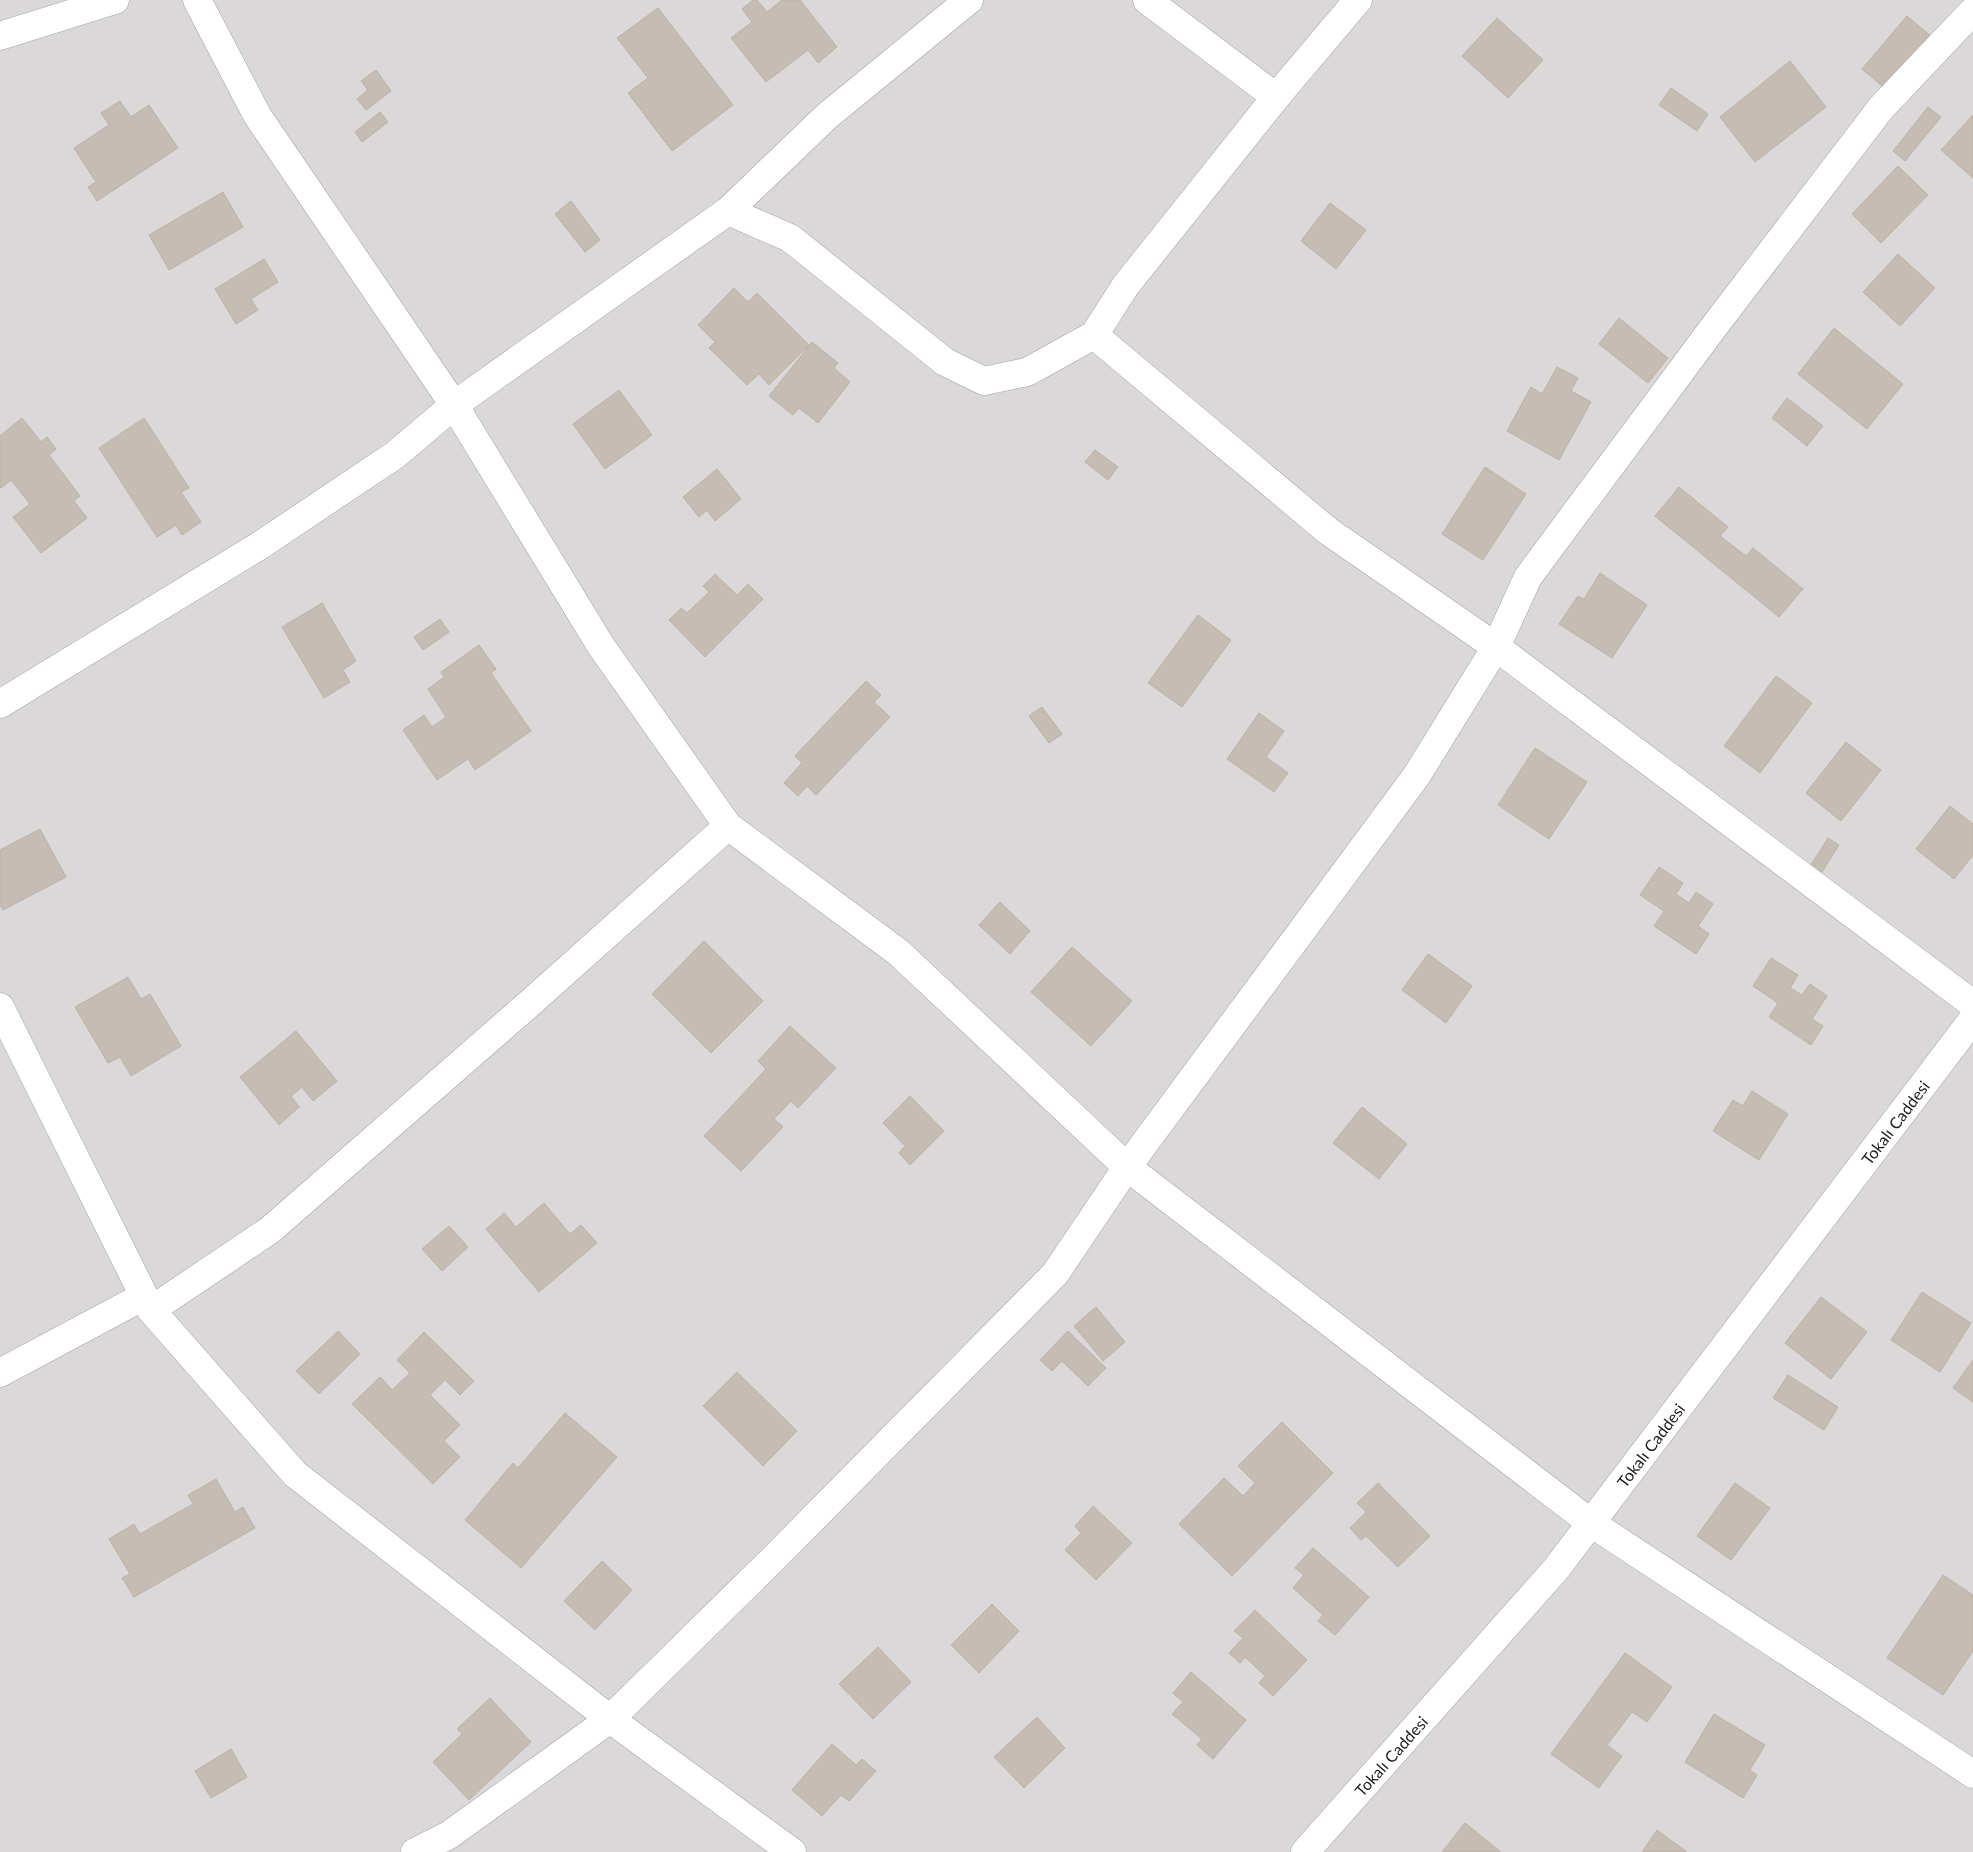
<svg xmlns="http://www.w3.org/2000/svg" width="1973" height="1852" viewBox="0 0 1973 1852" font-family="Lato,sans-serif">
  <style>
    .residential { fill: #dad8d8 }
    .building { fill: #c5bcb4; stroke: #bfb1a3 }
    .lines { fill: none; stroke-linecap: round; stroke-linejoin: round }
    .minor-casing { stroke: #a3a3a3; stroke-width: 29 }
    .tertiary-casing { stroke: #a3a3a3; stroke-width: 29 }
    .minor { stroke: #fff; stroke-width: 28 }
    .tertiary { stroke: #fff; stroke-width: 28 }
    .labels { text-anchor: middle; dominant-baseline: central; stroke-width: 4; stroke-linejoin: round; paint-order: stroke }
    .street-label { font-size: 16px; fill: #1c1c1c; stroke: #fff }
  </style>
  <rect width="100%" height="100%" fill="#edeae1"/>
  <rect class="residential" x="0" y="0" width="1973" height="1852"/>
  <g class="building">
    <path d="M753,0h4l10,12 15,-12h18l37,47 -19,16 -10,-13 -42,32 -35,-44 21,-16 -10,-13z"/>
    <path d="M658,8l75,97 -61,46 -44,-58 20,-15 -31,-40z"/>
    <path d="M1907,16l25,21 -45,53 -25,-21z"/>
    <path d="M1497,18l46,42 -35,38 -46,-42z"/>
    <path d="M1790,61l36,46 -71,55 -35,-45z"/>
    <path d="M376,70l15,21 -25,19 -9,-11 11,-9 -7,-9z"/>
    <path d="M1671,88l37,26 -11,17 -38,-26z"/>
    <path d="M120,101l11,16 18,-12 29,43 -81,53 -9,-14 8,-5 -22,-34 35,-23 -8,-12z"/>
    <path d="M1928,107l13,10 -36,44 -12,-10z"/>
    <path d="M380,112l8,10 -26,20 -7,-10z"/>
    <path d="M1973,115v63l-32,-28z"/>
    <path d="M1898,166l30,29 -47,48 -29,-29z"/>
    <path d="M223,192l20,35 -74,43 -20,-35z"/>
    <path d="M571,201l29,39 -15,12 -30,-38z"/>
    <path d="M1330,203l36,27 -30,39 -35,-28z"/>
    <path d="M1898,254l37,34 -35,38 -37,-34z"/>
    <path d="M264,259l14,23 -27,17 7,11 -22,14 -21,-35z"/>
    <path d="M734,288l14,14 9,-9 52,52 -40,40 -10,-11 -12,11 -38,-37 6,-6 -17,-17z"/>
    <path d="M1619,318l49,40 -20,25 -49,-39z"/>
    <path d="M1834,328l69,56 -36,45 -69,-55z"/>
    <path d="M812,342l26,21 -4,5 16,14 -32,41 -19,-15 -6,7 -24,-19z"/>
    <path d="M1557,367l21,11 -7,13 20,11 -32,58 -52,-29 24,-44 11,7z"/>
    <path d="M619,390l33,45 -47,34 -32,-45z"/>
    <path d="M1787,398l36,28 -16,20 -35,-28z"/>
    <path d="M22,418l19,24 6,-5 9,12 -7,6 31,41 -6,5 13,17 -46,35 -28,-36 17,-13 -19,-24 -10,8 -1,-1v-51z"/>
    <path d="M144,418l45,70 -8,4 20,30 -19,13 -6,-10 -19,12 -58,-89z"/>
    <path d="M1095,450l23,17 -10,13 -23,-18z"/>
    <path d="M1485,467l41,27 -43,66 -41,-26z"/>
    <path d="M717,469l24,30 -26,22 -8,-11 -8,7 -16,-20z"/>
    <path d="M1679,487l49,40 -8,9 26,20 7,-8 50,41 -24,28 -124,-101z"/>
    <path d="M1600,573l47,32 -35,53 -53,-34 19,-28 6,3z"/>
    <path d="M715,574l22,21 11,-11 15,15 -58,58 -36,-37 12,-12 6,5 22,-21 -6,-6z"/>
    <path d="M322,603l34,58 -13,9 7,12 -26,16 -42,-71z"/>
    <path d="M1198,615l33,25 -49,67 -34,-24z"/>
    <path d="M440,619l9,13 -26,18 -9,-13z"/>
    <path d="M479,645l17,24 -5,4 40,58 -56,39 -7,-11 -31,21 -34,-50 21,-15 8,12 14,-10 -18,-28 16,-12 -3,-5z"/>
    <path d="M1776,676l36,27 -52,70 -36,-27z"/>
    <path d="M866,681l15,14 -7,7 16,15 -74,78 -9,-9 -9,10 -14,-13 18,-20 -7,-7z"/>
    <path d="M1042,707l20,27 -13,9 -20,-27z"/>
    <path d="M1259,713l25,18 -18,26 22,16 -14,19 -47,-33z"/>
    <path d="M1846,742l35,28 -40,51 -35,-28z"/>
    <path d="M1535,748l52,34 -38,57 -51,-34z"/>
    <path d="M1950,806l23,18v31l-19,24 -38,-30z"/>
    <path d="M40,829l26,48 -63,33 -3,-5v-55z"/>
    <path d="M1828,838l11,7 -19,30 -11,-7z"/>
    <path d="M1659,867l24,16 -7,11 13,9 7,-11 17,12 -15,22 11,8 -13,20 -42,-28 10,-15 -24,-16z"/>
    <path d="M1000,902l30,29 -20,23 -31,-29z"/>
    <path d="M704,941l59,60 -52,52 -59,-59z"/>
    <path d="M1072,947l60,54 -41,45 -60,-54z"/>
    <path d="M1428,954l44,32 -26,37 -44,-33z"/>
    <path d="M1771,958l27,17 -8,13 12,7 8,-11 17,12 -15,23 11,7 -12,19 -42,-28 9,-14 -25,-17z"/>
    <path d="M128,977l13,22 9,-5 31,52 -50,30 -11,-19 -12,6 -33,-56z"/>
    <path d="M790,1026l46,42 -38,40 -7,-7 -17,18 9,8 -42,44 -37,-35 62,-67 -8,-8z"/>
    <path d="M296,1031l41,50 -24,20 -11,-14 -11,9 8,11 -20,18 -39,-48z"/>
    <path d="M1752,1091l36,23 -29,46 -46,-29 20,-31 10,6z"/>
    <path d="M910,1096l34,35 -34,34 -11,-12 6,-7 -22,-23z"/>
    <path d="M1362,1107l45,37 -28,35 -46,-36z"/>
    <path d="M544,1203l26,31 11,-9 16,18 -58,49 -53,-63 18,-16 12,14z"/>
    <path d="M449,1226l19,21 -26,24 -20,-22z"/>
    <path d="M1922,1292l49,31 -31,49 -49,-32z"/>
    <path d="M1821,1297l46,35 -36,47 -46,-36z"/>
    <path d="M1096,1307l29,35 -22,19 -29,-35z"/>
    <path d="M338,1331l22,23 -41,40 -23,-23z"/>
    <path d="M1068,1331l38,37 -18,18 -26,-25 -10,10 -12,-11z"/>
    <path d="M424,1332l50,49 -14,14 -15,-15 -15,15 30,30 -16,16 16,16 -27,27 -81,-80 28,-27 12,13 18,-17 -13,-13z"/>
    <path d="M1973,1360v42l-20,-14z"/>
    <path d="M737,1372l60,59 -34,35 -60,-60z"/>
    <path d="M1788,1375l50,32 -14,23 -51,-32z"/>
    <path d="M565,1413l52,44 -96,111 -56,-48 48,-57 5,5z"/>
    <path d="M1282,1422l51,51 -101,103 -53,-52 45,-46 19,18 12,-13 -17,-17z"/>
    <path d="M216,1479l19,33 8,-5 12,21 -121,69 -12,-19 8,-4 -21,-35 25,-15 6,10 53,-30 -5,-9z"/>
    <path d="M1378,1483l52,53 -32,31 -32,-31 -5,4 -11,-12 16,-16 -9,-9z"/>
    <path d="M1735,1483l35,25 -39,52 -34,-24z"/>
    <path d="M1093,1506l39,37 -36,37 -31,-30 16,-17 -6,-7z"/>
    <path d="M1313,1548l56,49 -34,38 -17,-14 5,-6 -30,-27 11,-13 -9,-7z"/>
    <path d="M602,1561l30,29 -37,40 -31,-29z"/>
    <path d="M1943,1575l30,20v56l-30,44 -56,-37z"/>
    <path d="M992,1604l27,27 -40,42 -28,-28z"/>
    <path d="M1255,1610l52,50 -34,36 -14,-13 6,-7 -20,-19 -5,6 -11,-10 14,-15 -9,-7z"/>
    <path d="M878,1647l33,35 -38,37 -34,-35z"/>
    <path d="M1625,1653l47,34 -25,35 -15,-10 -25,33 15,11 -23,32 -48,-34z"/>
    <path d="M1191,1672l55,48 -33,39 -16,-14 5,-6 -30,-25 11,-12 -10,-9z"/>
    <path d="M490,1698l41,44 -62,58 -36,-38 29,-28 -5,-5z"/>
    <path d="M1714,1714l51,31 -15,25 7,5 -14,23 -58,-36z"/>
    <path d="M1037,1717l28,31 -41,40 -30,-31z"/>
    <path d="M832,1744l24,21 6,-6 14,12 -27,30 -8,-6 -19,21 -30,-26z"/>
    <path d="M231,1749l16,28 -36,21 -16,-27z"/>
    <path d="M1465,1823l36,29h-59z"/>
    <path d="M1657,1830l30,22h-45z"/>
  </g>
  <g class="lines">
    <defs>
      <g id="minor">
        <path d="M197,0l60,115 197,290 147,241 127,180 170,126 229,215 464,356 382,251"/>
        <path d="M1147,0l129,97"/>
        <path d="M0,36l115,-36"/>
        <path d="M728,211l62,27 155,124 39,19 43,-9 67,-37 32,-50 150,-188 82,-97"/>
        <path d="M1094,335l234,196 168,116 477,357"/>
        <path d="M0,704l259,-158 136,-91 59,-50 274,-194 99,-95 142,-116"/>
        <path d="M0,1007l151,303 144,164 315,245 182,133"/>
        <path d="M151,1310l119,-80 260,-227 198,-177"/>
        <path d="M0,1373l144,-77"/>
        <path d="M415,1852l34,-17 161,-116 166,-163 279,-282 72,-107 290,-392 79,-128 32,-70 185,-249 168,-220 92,-97"/>
      </g>
      <g id="tertiary">
        <path id="s1" d="M1305,1852l251,-283 417,-550"/>
      </g>
    </defs>
    <use href="#minor" class="minor-casing"/>
    <use href="#tertiary" class="tertiary-casing"/>
    <use href="#minor" class="minor"/>
    <use href="#tertiary" class="tertiary"/>
  </g>
  <g class="labels">
    <g class="street-label">
      <text stroke="none"><textPath href="#s1" startOffset="939">Tokalı Caddesi</textPath></text>
      <text stroke="none"><textPath href="#s1" startOffset="534">Tokalı Caddesi</textPath></text>
      <text stroke="none"><textPath href="#s1" startOffset="129">Tokalı Caddesi</textPath></text>
    </g>
  </g>
</svg>
